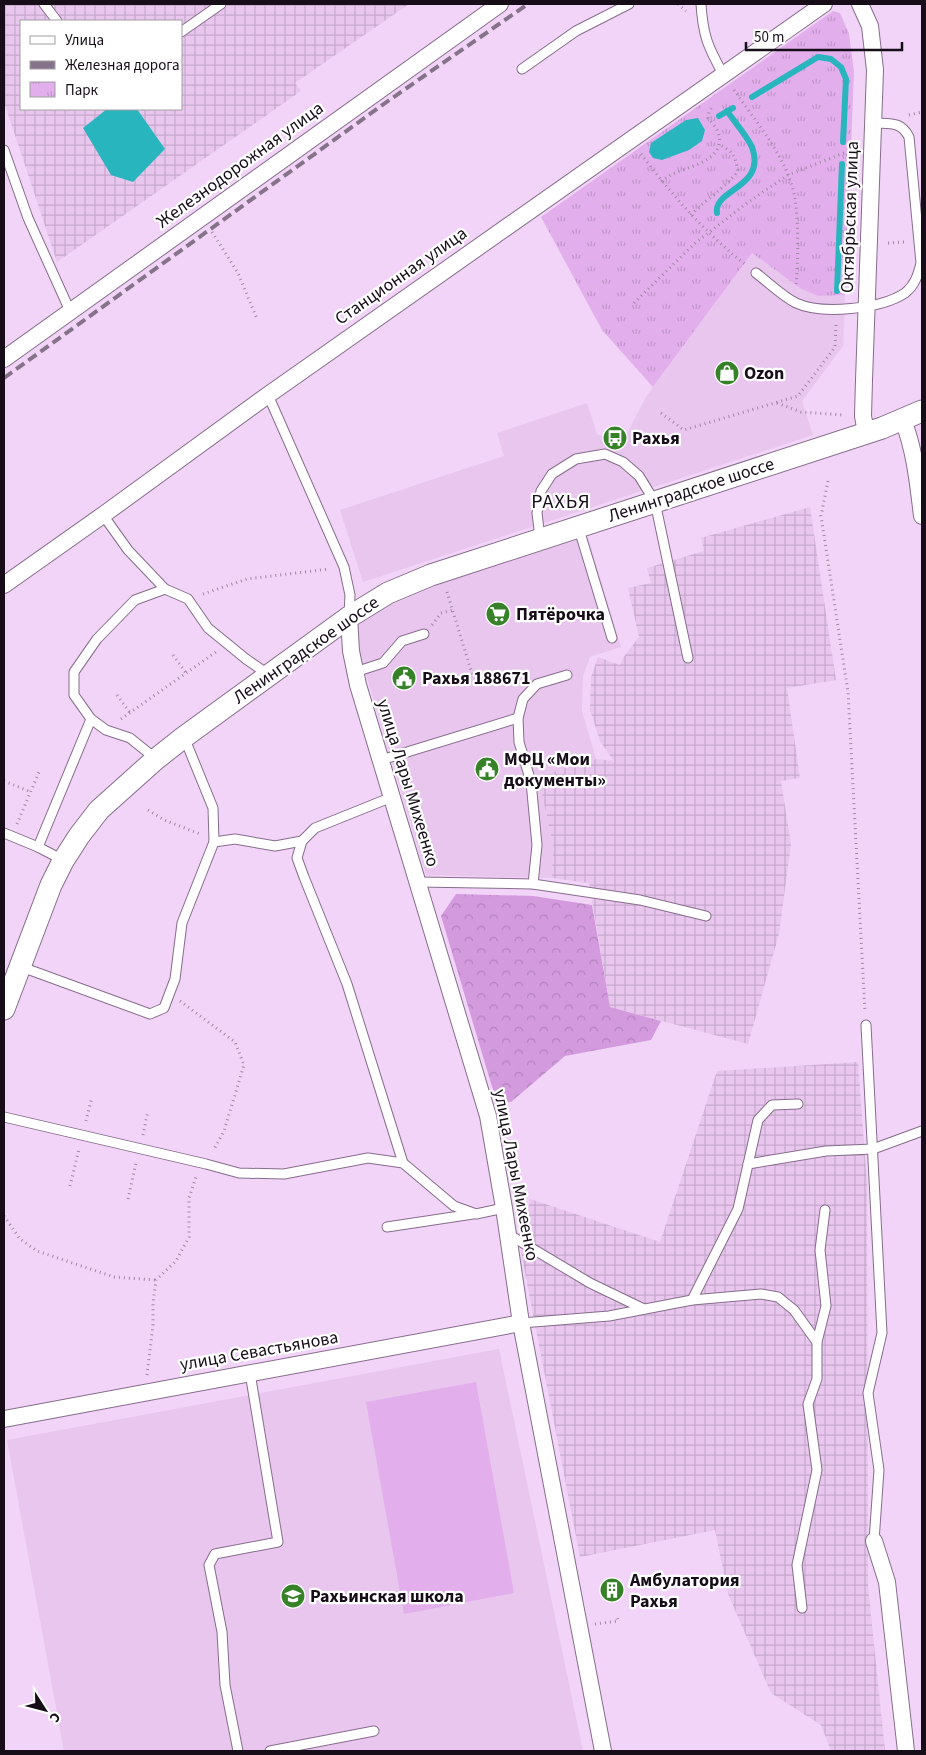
<svg xmlns="http://www.w3.org/2000/svg" width="926" height="1755" viewBox="0 0 926 1755" font-family="'Source Sans 3',sans-serif">
  <style>
    .built { fill: #e8c6ee }
    .industrial { fill: url(#industrial-grid); fill-rule: evenodd }
    .grass { fill: #e2afec }
    .forest { fill: url(#forest-crowns) }
    .park { fill: url(#park-tufts) }
    .water { fill: #29b5bd }
    .lines { fill: none; stroke-linecap: round; stroke-linejoin: round }
    .stream { stroke: #29b5bd; stroke-width: 6 }
    .service-casing { stroke: #876d8c; stroke-width: 11 }
    .minor-casing { stroke: #876d8c; stroke-width: 18 }
    .tertiary-casing { stroke: #876d8c; stroke-width: 23 }
    .path { stroke: #9f89a3; stroke-width: 3; stroke-dasharray: 1 4; stroke-linecap: butt }
    .service { stroke: #fff; stroke-width: 9 }
    .minor { stroke: #fff; stroke-width: 16 }
    .tertiary { stroke: #fff; stroke-width: 21 }
    .rail { stroke: #86738b; stroke-width: 4; stroke-dasharray: 10 5; stroke-linecap: butt }
    .labels { text-anchor: middle; dominant-baseline: central; stroke-width: 4.5; stroke-linejoin: round; paint-order: stroke }
    .street-label { font-size: 18px; fill: #170d19; stroke: #fff }
    .poi-label { font-size: 18px; font-weight: bold; fill: #170d19; stroke: #fff; text-anchor: start }
    .quarter-label { font-size: 20px; letter-spacing: 1px; fill: #170d19; stroke: #fff }
  </style>
  <defs>
    <pattern id="industrial-grid" width="8" height="8" patternUnits="userSpaceOnUse" patternTransform="scale(1.25)"><rect width="8" height="8" fill="#e8c6ee"/><path d="M0 4h8M4 0v8" fill="none" stroke="#c6a9cc"/></pattern>
    <pattern id="forest-crowns" width="20" height="18" patternUnits="userSpaceOnUse" patternTransform="scale(1.25)"><rect width="20" height="18" fill="#d39ade"/><path d="M2 6a3 3 0 1 1 6 0M12 15a3 3 0 1 1 6 0" fill="none" stroke="#b484be"/></pattern>
    <pattern id="park-tufts" width="24" height="20" patternUnits="userSpaceOnUse" patternTransform="scale(1.25)"><rect width="24" height="20" fill="#e2afec"/><path d="M3 7l-1-3M5 7V3M7 7l1-3M15 17l-1-3M17 17v-4M19 17l1-3" fill="none" stroke="#c195ca"/></pattern>
  </defs>
  <rect width="100%" height="100%" fill="#f1d4f7"/>
  <g class="built">
    <path d="M752,253l49,36 17,7 27,-1 -2,51 -41,55 11,34 -450,147 -23,-72 164,-54 -7,-23 90,-30 10,31 24,11 25,-48z"/>
    <path d="M588,537l33,110 -31,10 -7,19 -1,35 14,48 -58,17 15,68 -1,34 -126,-3 -65,-217 -6,-31 38,-23 42,-18 54,-19z"/>
    <path d="M499,1349l84,402h-519l-57,-311z"/>
  </g>
  <g class="industrial">
    <path d="M4,4h405l-114,79 6,8 -244,171 -53,-160zM21,21h160v88h-160z"/>
    <path d="M810,507l26,173 -49,8 13,90 -19,3 10,63 -12,90 -31,110 -138,-37 -21,-124 -37,-5 1,-34 -15,-68 58,-17 18,2 -14,-20 -10,-31 1,-33 7,-20 22,8 3,-7 16,-21 -11,-49 23,-5 -4,-15 57,-17 -3,-13z"/>
    <path d="M858,1062l9,122 1,402 17,165h-54l-10,-26 -50,-32 -43,-99 -13,-64 -135,27 -59,-305 9,-53 130,43 57,-171z"/>
  </g>
  <path class="grass" d="M476,1382l38,211 -110,21 -38,-212z"/>
  <path class="forest" d="M456,894l77,2 59,9 18,102 51,14 -10,19 -86,16 -54,46 -15,-2 -55,-184z"/>
  <path class="park" d="M833,11l7,2 9,21 5,38 -9,223 -27,1 -17,-7 -49,-36 -99,134 -51,-57 -61,-113z"/>
  <g class="water">
    <path d="M107,109h30l28,40 -32,33 -22,-7 -28,-47z"/>
    <path d="M698,118l7,12 -3,11 -13,9 -27,10 -9,-2 -4,-6 2,-9 35,-23z"/>
  </g>
  <g class="lines">
    <g class="stream">
      <path d="M752,97l66,-40 13,2 10,8 5,12 -3,63"/>
      <path d="M719,116l14,-8"/>
      <path d="M717,213c-4,-24 50,-25 35,-66 -5,-11 -18,-26 -25,-36"/>
      <path d="M837,291l5,-127"/>
    </g>
    <defs>
      <g id="service">
        <path d="M44,4l13,17"/>
        <path d="M701,4c2,32 7,43 22,70"/>
        <path d="M181,32l40,-28"/>
        <path d="M522,69l54,-38 53,-27"/>
        <path d="M4,150l24,68 42,93"/>
        <path d="M756,273c12,9 26,23 40,30 26,12 85,6 109,-10 10,-8 13,-18 16,-30l-12,-126c-8,-16 -19,-13 -35,-14"/>
        <path d="M268,395l76,172 6,28 -1,19"/>
        <path d="M103,515l25,35 37,39"/>
        <path d="M578,526l34,112"/>
        <path d="M540,538l-3,-25 4,-22 11,-17 24,-15 29,-5 18,8 16,14 16,26 33,156"/>
        <path d="M355,672l28,-9 19,-22 22,-7"/>
        <path d="M156,759l-26,-21 -24,-8 -15,-11 -17,-24v-23l23,-33 38,-39 30,-11 23,10 20,29 38,31 23,16"/>
        <path d="M381,760l137,-42"/>
        <path d="M392,797l-77,31 -13,13 -5,17 7,19 43,107 56,179"/>
        <path d="M4,833l34,14 25,13"/>
        <path d="M214,842l21,-3 40,7 27,-5"/>
        <path d="M38,847l53,-128"/>
        <path d="M417,882l116,2 107,16 66,16"/>
        <path d="M533,884l4,-39 -6,-63 -12,-40 -1,-24 5,-19 14,-15 30,-9"/>
        <path d="M19,966l131,48 14,-6 11,-29 7,-56 32,-81 -1,-34 -29,-71"/>
        <path d="M866,1025l16,308 -14,60 11,77 -5,71"/>
        <path d="M4,1117l202,47 33,9 45,1 84,-16 35,5 51,43 22,8 28,-6"/>
        <path d="M748,1164l78,-13 47,-2 49,-18"/>
        <path d="M387,1227l86,-13"/>
        <path d="M508,1234l82,49 54,26"/>
        <path d="M692,1300l69,-6 17,3 16,13 23,32v37l-9,25 9,66 -20,95 5,43"/>
        <path d="M521,1323l88,-7 83,-16 46,-91 20,-89 14,-15 26,-1"/>
        <path d="M817,1342l9,-36 -6,-56 5,-40"/>
        <path d="M238,1751l-13,-66 -3,-53 -13,-67 6,-11 63,-12 -28,-169"/>
        <path d="M270,1751l104,-20"/>
      </g>
      <g id="minor">
        <path d="M860,4l10,22 5,44 -11,310 -1,36 3,17"/>
        <path d="M4,359l496,-355"/>
        <path d="M903,420c12,31 15,63 19,96"/>
        <path d="M4,585l99,-70 165,-120 556,-391"/>
        <path d="M349,617l2,34 7,34 130,431 16,92 17,115 82,428"/>
        <path d="M4,1419l517,-96"/>
        <path d="M874,1541l13,41 19,169"/>
      </g>
      <path id="tertiary" d="M4,1009l47,-124 12,-24 16,-25 20,-26 57,-51 28,-22 165,-120 39,-24 43,-18 451,-147 40,-17"/>
    </defs>
    <use href="#service" class="service-casing"/>
    <use href="#minor" class="minor-casing"/>
    <use href="#tertiary" class="tertiary-casing"/>
    <g class="path">
      <path d="M678,4l8,7"/>
      <path d="M734,90c22,32 55,70 61,109 4,26 3,61 1,88"/>
      <path d="M909,115l13,-3"/>
      <path d="M641,154c31,41 65,80 105,111"/>
      <path d="M661,181c5,-3 9,-6 14,-8 16,-7 49,-13 44,-38 -1,-6 -7,-12 -11,-17l1,-6 3,-5"/>
      <path d="M691,215c15,-16 34,-27 47,-44 -3,-16 -5,-19 -19,-27"/>
      <path d="M212,232l26,41 19,46"/>
      <path d="M888,243l17,-1"/>
      <path d="M634,303l60,-59 53,-41 41,-28 66,-26"/>
      <path d="M777,403l24,9 43,3"/>
      <path d="M661,413l23,17 114,-34 37,-49 1,-23"/>
      <path d="M828,481l-7,35 27,176 17,320"/>
      <path d="M447,592l26,85"/>
      <path d="M203,594l44,-15 82,-10"/>
      <path d="M432,625l9,-12 12,-3"/>
      <path d="M173,655l13,18"/>
      <path d="M117,695l13,18"/>
      <path d="M121,719l95,-67"/>
      <path d="M4,781l27,11"/>
      <path d="M148,810l16,10 36,14"/>
      <path d="M17,824l22,-52"/>
      <path d="M180,1001l55,41 9,23 -20,66 -11,20"/>
      <path d="M86,1121l6,-24"/>
      <path d="M143,1135l5,-24"/>
      <path d="M70,1186l9,-37"/>
      <path d="M128,1199l8,-36"/>
      <path d="M4,1216l16,23 17,12 77,26 42,3"/>
      <path d="M147,1375l6,-50v-22l3,-23 20,-19 13,-24v-39l7,-21"/>
      <path d="M595,1624l23,-3 -1,-4"/>
    </g>
    <use href="#service" class="service"/>
    <use href="#minor" class="minor"/>
    <use href="#tertiary" class="tertiary"/>
    <path class="rail" d="M4,378l384,-277 140,-97"/>
  </g>
  <defs>
    <symbol id="shop-disc" viewBox="-11 -11 22 22"><circle r="9.5" fill="#378229" stroke="#fff"/><path d="M-5-2.5h2.3a2.7 3.5 0 0 1 5.4 0H5L5.5 6h-11ZM-1.5-2.5h3a1.5 2.3 0 0 0-3 0Z" fill="#fff"/></symbol>
    <symbol id="bus-disc" viewBox="-11 -11 22 22"><circle r="9.5" fill="#378229" stroke="#fff"/><path d="M-5-6H5V4H4V6H2V4H-2V6H-4V4H-5ZM-3.5-4V0h7V-4ZM-3.5 1.2v1.5H-2V1.2ZM2 1.2v1.5H3.5V1.2Z" fill="#fff"/></symbol>
    <symbol id="supermarket-disc" viewBox="-11 -11 22 22"><circle r="9.5" fill="#378229" stroke="#fff"/><path d="M-6-5.5h2.5l.6 2H6L4.5 2H-2.5L-4.4-4H-6ZM-1.5 3.2a1.3 1.3 0 1 0 .1 0ZM3 3.2a1.3 1.3 0 1 0 .1 0Z" fill="#fff"/></symbol>
    <symbol id="civic-disc" viewBox="-11 -11 22 22"><circle r="9.5" fill="#378229" stroke="#fff"/><path d="M-.6-6.5H3V-4.5H.6V-3L4-1V1h2V6H-6V1h2V-1L-.6-3ZM-1.2 2.5V6h2.4V2.5Z" fill="#fff"/></symbol>
    <symbol id="building-disc" viewBox="-11 -11 22 22"><circle r="9.5" fill="#378229" stroke="#fff"/><path d="M-4-6H4V6H1V3H-1V6H-4ZM-2.5-4.3h1.7v1.8h-1.7ZM.8-4.3h1.7v1.8H.8ZM-2.5-1h1.7V.8h-1.7ZM.8-1h1.7V.8H.8Z" fill="#fff"/></symbol>
    <symbol id="school-disc" viewBox="-11 -11 22 22"><circle r="9.5" fill="#378229" stroke="#fff"/><path d="M0-5L7-2L0 1L-7-2ZM-4 1L0 2.5L4 1V4Q0 6-4 4Z" fill="#fff"/></symbol>
  </defs>
  <g fill-rule="evenodd">
    <use href="#shop-disc" x="713" y="359" width="28" height="28"/>
    <use href="#bus-disc" x="601" y="424" width="28" height="28"/>
    <use href="#supermarket-disc" x="484" y="600" width="28" height="28"/>
    <use href="#civic-disc" x="390" y="664" width="28" height="28"/>
    <use href="#civic-disc" x="473" y="755" width="28" height="28"/>
    <use href="#building-disc" x="598" y="1576" width="28" height="28"/>
    <use href="#school-disc" x="279" y="1582" width="28" height="28"/>
  </g>
  <g class="labels">
    <g class="street-label">
      <text transform="translate(240 165) rotate(-36)">Железнодорожная улица</text>
      <text transform="translate(850 217) rotate(-88)">Октябрьская улица</text>
      <text transform="translate(401 276) rotate(-35)">Станционная улица</text>
      <text transform="translate(691 490) rotate(-18)">Ленинградское шоссе</text>
      <text transform="translate(306 650) rotate(-35)">Ленинградское шоссе</text>
      <text transform="translate(408 783) rotate(73)">улица Лары Михеенко</text>
      <text transform="translate(516 1175) rotate(79)">улица Лары Михеенко</text>
      <text transform="translate(259 1351) rotate(-10)">улица Севастьянова</text>
    </g>
    <g class="poi-label">
      <text x="744" y="373">Ozon</text>
      <text x="632" y="438">Рахья</text>
      <text x="516" y="614">Пятёрочка</text>
      <text x="422" y="678">Рахья 188671</text>
      <text x="504" y="759">МФЦ «Мои<tspan x="504" dy="21">документы»</tspan></text>
      <text x="630" y="1580">Амбулатория<tspan x="630" dy="21">Рахья</tspan></text>
      <text x="310" y="1596">Рахьинская школа</text>
    </g>
    <g class="quarter-label">
      <text x="561" y="502">РАХЬЯ</text>
    </g>
  </g>
  <rect width="926" height="1755" fill="none" stroke="#170d19" stroke-width="10"/>
  <rect x="20" y="20" width="162" height="90" fill="#ffffff" stroke="#a29ea3"/>
  <rect x="30" y="36" width="25" height="8" fill="#ffffff" stroke="#a29ea3"/>
  <text x="65" y="45" font-size="15" fill="#170d19">Улица</text>
  <rect x="30" y="61" width="25" height="8" fill="#86738b" stroke="#a29ea3"/>
  <text x="65" y="70" font-size="15" fill="#170d19">Железная дорога</text>
  <rect x="30" y="82" width="25" height="15" fill="url(#park-tufts)" stroke="#a29ea3"/>
  <text x="65" y="95" font-size="15" fill="#170d19">Парк</text>
  <g transform="translate(45 1710) rotate(126)" stroke="#ffffff" stroke-width="4" paint-order="stroke">
  <path d="M0-4L9 19L0 12L-9 19Z" fill="#170d19"/>
  <text y="-8" font-size="14" font-weight="bold" text-anchor="middle" fill="#170d19">С</text>
  </g>
  <path d="M746 42v8h156v-8" fill="none" stroke="#170d19" stroke-width="2.5"/>
  <text x="754" y="42" font-size="15" fill="#170d19" stroke="#ffffff" stroke-width="4" paint-order="stroke">50 m</text>
</svg>
